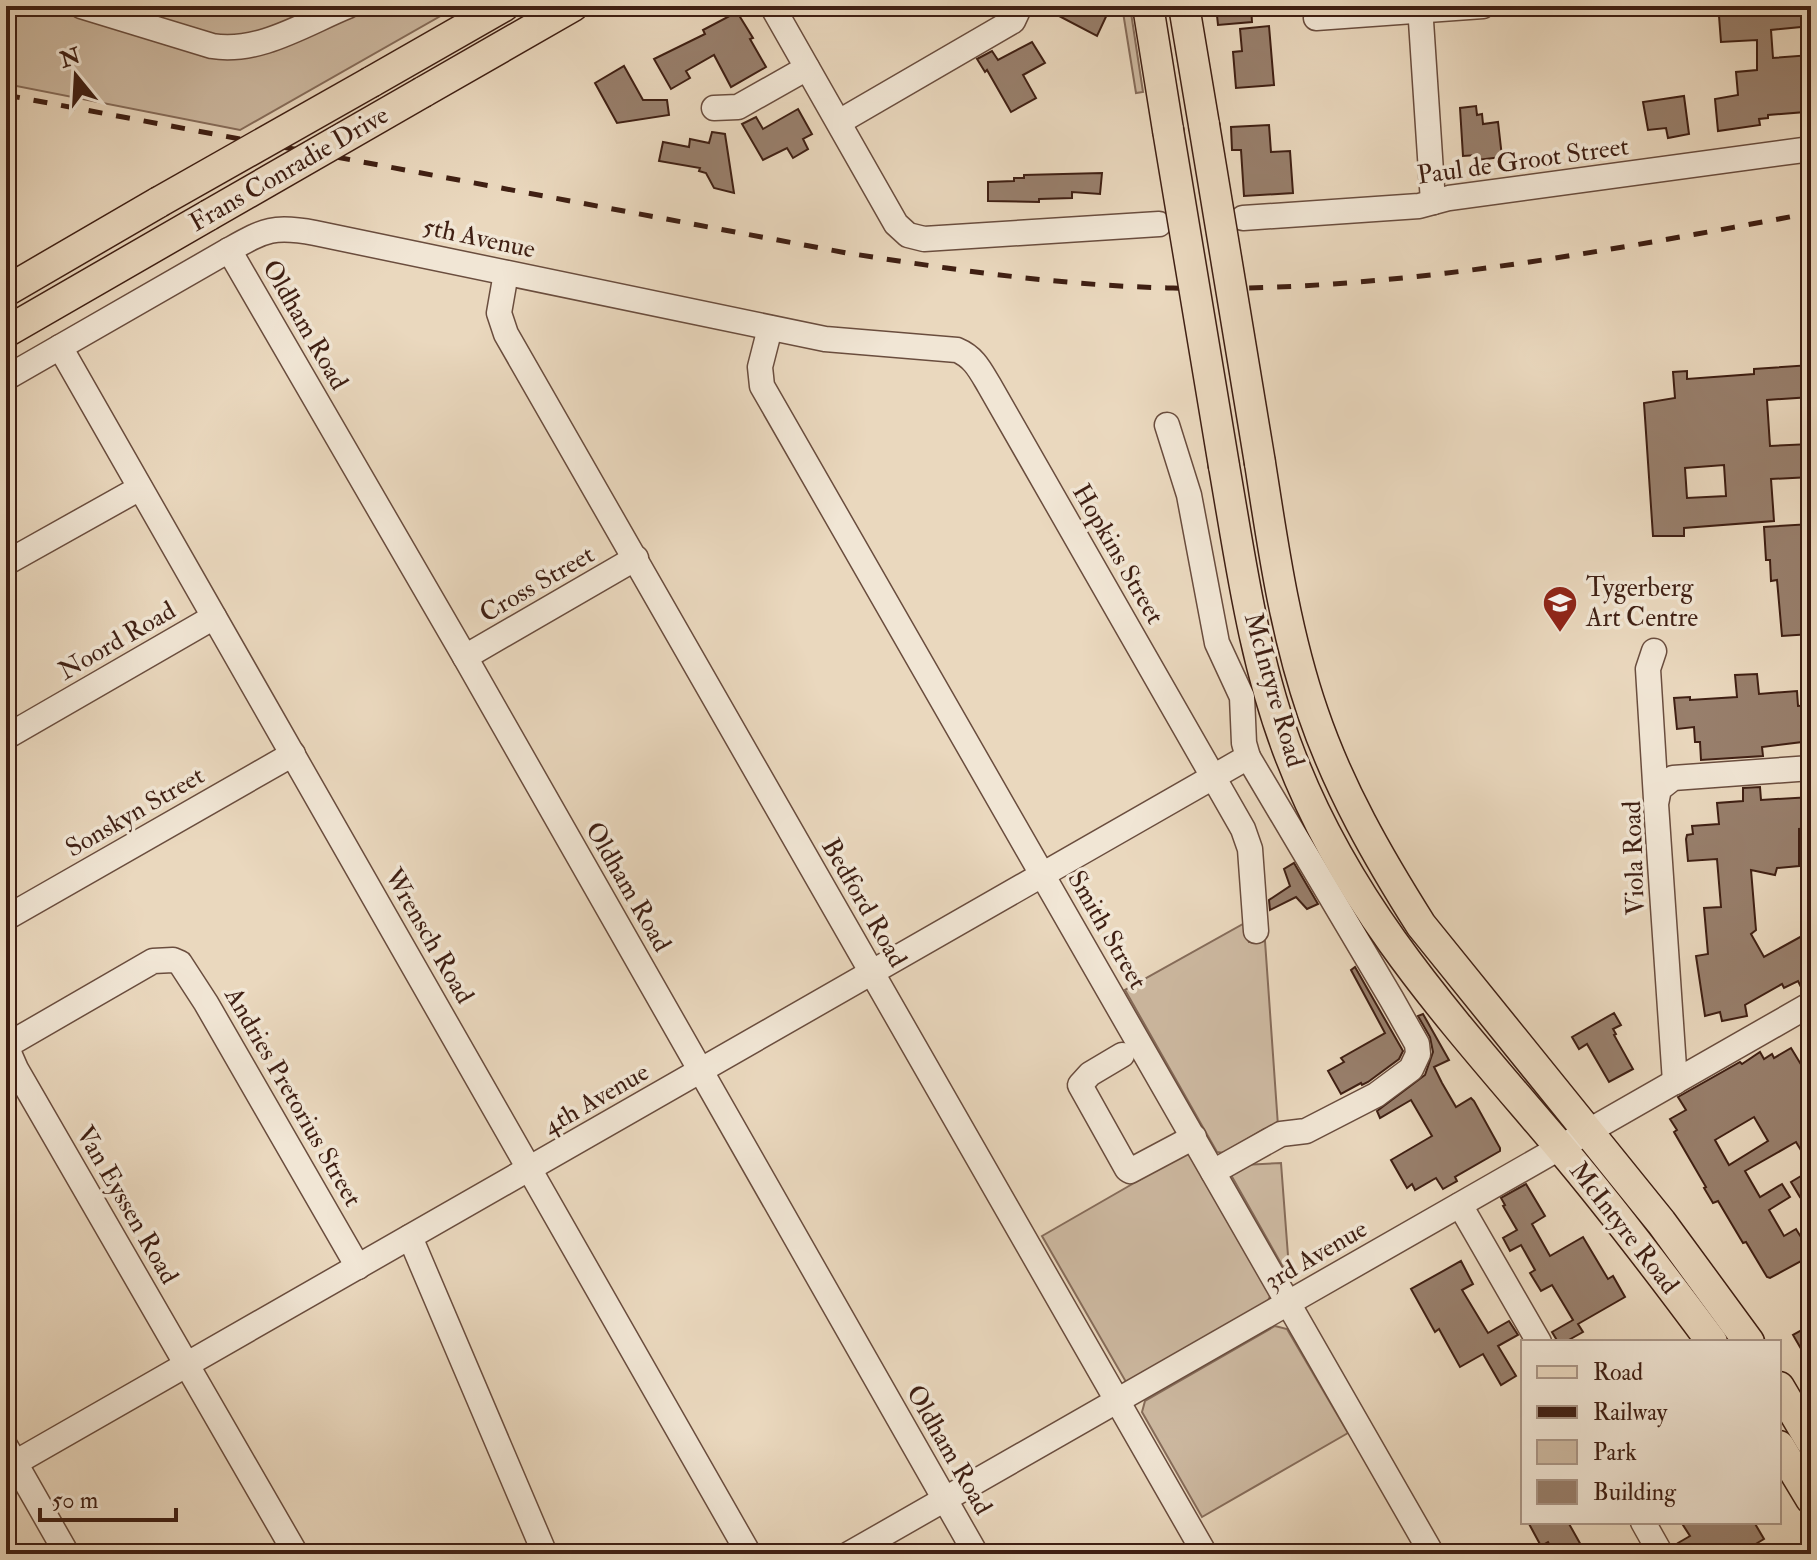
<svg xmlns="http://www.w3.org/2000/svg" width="1817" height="1560" viewBox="0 0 1817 1560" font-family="'IM FELL Double Pica',serif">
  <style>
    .green { fill: #cdb9a1; stroke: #866c5a; stroke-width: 2 }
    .building { fill: #987f6c; stroke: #3f1f13; stroke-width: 2; fill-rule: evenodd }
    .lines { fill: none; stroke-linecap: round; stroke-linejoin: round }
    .minor-casing { stroke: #6a4d3e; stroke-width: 27 }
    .major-casing { stroke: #3f1f13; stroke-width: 33 }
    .minor { stroke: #f1e6d5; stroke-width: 24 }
    .major { stroke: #ead8be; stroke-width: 30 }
    .rail { stroke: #3f1f13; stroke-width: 5; stroke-dasharray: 14 14; stroke-linecap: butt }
    .major-bridge-casing { stroke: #3f1f13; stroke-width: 33; stroke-linecap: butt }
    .major-bridge { stroke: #ead8be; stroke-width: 30 }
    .labels { text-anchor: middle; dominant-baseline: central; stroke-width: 7; stroke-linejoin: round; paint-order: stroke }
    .street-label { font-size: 26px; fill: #3f1f13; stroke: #f1e6d5 }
    .poi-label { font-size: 26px; fill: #3f1f13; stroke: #f1e6d5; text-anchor: start }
  </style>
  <rect width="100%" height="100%" fill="#ead8be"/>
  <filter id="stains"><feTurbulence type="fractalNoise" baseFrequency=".0025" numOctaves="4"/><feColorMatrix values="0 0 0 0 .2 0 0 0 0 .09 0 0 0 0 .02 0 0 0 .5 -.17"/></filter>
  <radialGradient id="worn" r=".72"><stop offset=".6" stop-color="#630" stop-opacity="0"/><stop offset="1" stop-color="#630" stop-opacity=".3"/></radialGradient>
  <g class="green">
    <path d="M6,6h58l17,5 2,-5h375l-218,124 -234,-46z"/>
    <path d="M1122,6h8l13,86 -7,1z"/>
    <path d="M1243,924h4l2,18 16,-1 13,185 -14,3 -40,24 -7,-1 -92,-162z"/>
    <path d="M1188,1152l83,142 -3,7 -142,81 -84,-146z"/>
    <path d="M1281,1163l8,106 -6,-2 -52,-92 12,-10z"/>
    <path d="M1275,1326l12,3 61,104 -146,84 -60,-105 3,-11z"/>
  </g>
  <g class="building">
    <path d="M1040,6h71l-14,30z"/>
    <path d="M1216,6h35l1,16 -34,3z"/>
    <path d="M1811,10v16l-40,4 2,28 38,-3v49h-7l1,8 -37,3v3l-9,1 1,6 -42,6 -3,-32 23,-4 -2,-23 21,-2v-30l-36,2 -2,-26z"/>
    <path d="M737,12l16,26 -3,1 16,28 -35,20 -17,-32 -28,16 4,7 -19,11 -17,-30 51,-25 -2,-4z"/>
    <path d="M1269,26l5,59 -38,3 -3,-36 9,-1 -2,-22z"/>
    <path d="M1032,42l13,21 -22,12 13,23 -25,14 -24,-42 -2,2 -8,-13 15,-8 6,9z"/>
    <path d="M624,66l19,34h24l2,15 -52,8 -22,-40z"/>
    <path d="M1684,96l5,38 -21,4 -2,-10 -18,2 -5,-28z"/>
    <path d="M1476,106l1,9 5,-1 1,10 15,-2 4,35 -25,3v-5l-14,1 -3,-48z"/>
    <path d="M798,109l14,25 -9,5 5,10 -15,9 -6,-10 -24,12 -21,-36 14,-7 7,12z"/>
    <path d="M1269,125l2,27 19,-1 3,42 -49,3 -3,-46h-9l-1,-23z"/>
    <path d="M712,132l13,2 9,59 -20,-5 -8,-15 -7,-2 1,-3 -41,-7 4,-19 26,5 1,-8 19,4z"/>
    <path d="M1102,173l-2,21 -28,-2v6l-33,1v3l-51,-1v-19l26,-1v-3h10v-3z"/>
    <path d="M1811,365v32l-44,3 3,46 41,-2v33l-40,2 3,42 -90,7v8h-31l-9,-133 31,-5 -2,-26 14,-1v8l67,-5v-5zM1724,465l2,31 -39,2 -2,-30z"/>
    <path d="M1811,524v110l-29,2 -5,-56 -6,1 -1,-21h-4l-2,-33z"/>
    <path d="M1757,674l2,20 38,-3 1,15 13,-1 -1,36 -48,6 1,9 -62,4 -1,-18h-5l-1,-15 -17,2 -3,-31 16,-1v3l47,-3 -2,-22z"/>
    <path d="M1760,787l1,13 50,-3v31l-12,1v37l-22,2 -2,7 -24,-5 5,60 -5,4 13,23 47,-26v58l-8,2 -5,-10 -14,7 -2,-4 -37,21 2,11 -25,5 -2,-9 -15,4 -9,-60 12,-2 -4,-46 17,-1 -4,-48 -29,2 -2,-22 1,-4 6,-1 -1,-8 27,-2 -2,-21 26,-2v-13z"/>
    <path d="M1294,863l24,41 -11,5 -11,-12 -26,13 -1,-10 21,-14 -6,-17z"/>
    <path d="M1355,967l48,84 -4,8 -31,23 -6,3 -1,-2 -20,11 -13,-23 16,-9 -3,-4 44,-25 -34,-63z"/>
    <path d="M1614,1013l7,12 -8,4 3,5 -2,1 19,34 -24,13 -22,-38 -8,5 -7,-12z"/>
    <path d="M1423,1014l26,46 -15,7 8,16 14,24 15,-9 3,3 26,47v3l-45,26 2,4 -14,8 -7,-11 -21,12 -3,-6 -5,4 -16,-28 41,-24 -21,-36 -31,18 -3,-7 48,-36 8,-23 -3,-15 -12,-21z"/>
    <path d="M1791,1048l20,33v86l-15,-25 -51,29 15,26 22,-13 8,13 -21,13 15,26 12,-7 8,13 7,-4v39l-10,-16 -31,17 -3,-1 -21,-35 -3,1 -25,-42 -5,2 -9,-15 2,-1 -32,-55 3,-2 -7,-11 16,-9 -8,-13 62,-35 2,2 18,-12 4,7 8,-5 2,4zM1754,1117l14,24 -39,24 -14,-25z"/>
    <path d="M1811,1170v20l-11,7 -9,-15z"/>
    <path d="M1526,1184l19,32 -13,8 18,32 33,-19 25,42 5,-3 12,21 -47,27 5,8 -18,10h-7l-6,-10 21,-12 -21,-35 -11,6 -11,-18 5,-3 -14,-25 -11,6 -7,-13 14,-8 -14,-24 2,-1 -4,-7z"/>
    <path d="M1461,1261l12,23 -11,6 26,43 21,-12 9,14 -20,11 18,30 -15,9 -18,-31 -23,13 -21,-38 -4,3 -24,-43z"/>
    <path d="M1811,1325v41l-18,-31z"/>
    <path d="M1528,1522h40l18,32h-31l-7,-12 -7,4z"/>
    <path d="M1681,1522h73l10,17 -25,15h-54l-7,-11 12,-7z"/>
  </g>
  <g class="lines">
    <defs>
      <g id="minor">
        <path d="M81,6l131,40c47,8 94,-23 136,-40"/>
        <path d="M772,6l124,218 12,11 16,4 235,-15"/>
        <path d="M1420,6l13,196"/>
        <path d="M1316,18l167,-12"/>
        <path d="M714,108l24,-1 69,-39"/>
        <path d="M839,122l174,-101 7,-15"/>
        <path d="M1243,218l176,-12 30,-8 362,-49"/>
        <path d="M229,250l236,407 511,897"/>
        <path d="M506,273l-7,40 7,21 699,1220"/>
        <path d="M770,328l-10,39 2,19 670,1168"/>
        <path d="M60,347l689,1207"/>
        <path d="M6,378l223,-128c36,-20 44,-25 86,-17l510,106 132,11c17,7 23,20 32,35l254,444 7,20 6,82"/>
        <path d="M6,563l134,-75"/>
        <path d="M1654,651l-6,18 8,130"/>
        <path d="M465,657l171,-99"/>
        <path d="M6,737l208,-120"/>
        <path d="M6,918l287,-164"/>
        <path d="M1122,1055l-32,19 -10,11 47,84 3,2 64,-34"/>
        <path d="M1675,1082l-19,-278 3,-15 14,-11 138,-10"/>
        <path d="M1213,1172l68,-38 25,-3 70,-36 35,-26 7,-15 -1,-10 -26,-46 -143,-241"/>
        <path d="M1460,1205l79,137"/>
        <path d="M410,1237l135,317"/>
        <path d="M6,1447l61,107"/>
        <path d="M6,1468l1242,-711 -4,-14 -2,-46 -25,-54 -28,-148 -22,-70"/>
        <path d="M1643,1522l18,32"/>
        <path d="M296,1554l-280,-485 -7,-16 2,-10 142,-82 20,-1 7,3 26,40 152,264"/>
        <path d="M849,1554l962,-550"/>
      </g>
      <g id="major">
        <path d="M1148,6l20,124"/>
        <path d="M1184,6l20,119"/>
        <path d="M371,82l133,-76"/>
        <path d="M423,92l150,-86"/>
        <path d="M6,291l153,-89"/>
        <path d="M6,332l203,-117"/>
        <path d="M1260,463c13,84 25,169 53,250 26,76 65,144 108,212l240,297 88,120"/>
        <path d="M1224,466c17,97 30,196 66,289 59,155 164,267 269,391 54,64 104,130 153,196"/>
        <path d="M1779,1387l32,54"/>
        <path d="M1779,1446l32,53"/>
      </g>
    </defs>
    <use href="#minor" class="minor-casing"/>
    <use href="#major" class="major-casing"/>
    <use href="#minor" class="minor"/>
    <use href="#major" class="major"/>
    <path class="rail" d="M6,95l841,158c108,17 217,33 326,35 216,5 427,-36 638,-75"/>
    <defs>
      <g id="major-bridge">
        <path d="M1204,125l56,338"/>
        <path d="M1168,130l56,336"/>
        <path d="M159,202l212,-120"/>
        <path d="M209,215l214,-123"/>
      </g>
    </defs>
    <use href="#major-bridge" class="major-bridge-casing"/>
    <use href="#major-bridge" class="major-bridge"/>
  </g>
  <defs>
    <symbol id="school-pin" viewBox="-11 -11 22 30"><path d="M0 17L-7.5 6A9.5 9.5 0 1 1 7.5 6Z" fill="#8f2418" stroke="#f1e6d5"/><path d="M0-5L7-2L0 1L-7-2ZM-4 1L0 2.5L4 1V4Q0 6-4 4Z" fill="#fff"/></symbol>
  </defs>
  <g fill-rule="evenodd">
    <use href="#school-pin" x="1540" y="583" width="40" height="54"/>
  </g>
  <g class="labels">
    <g class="street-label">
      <text transform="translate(1523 161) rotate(-8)">Paul de Groot Street</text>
      <text transform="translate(289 169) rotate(-30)">Frans Conradie Drive</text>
      <text transform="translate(479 238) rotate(12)">5th Avenue</text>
      <text transform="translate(305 325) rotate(60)">Oldham Road</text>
      <text transform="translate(1118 554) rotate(60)">Hopkins Street</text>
      <text transform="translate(537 584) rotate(-30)">Cross Street</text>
      <text transform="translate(117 641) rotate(-30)">Noord Road</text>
      <text transform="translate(1274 690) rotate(74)">McIntyre Road</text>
      <text transform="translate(135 812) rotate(-30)">Sonskyn Street</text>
      <text transform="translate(1634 858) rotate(-92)">Viola Road</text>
      <text transform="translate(628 887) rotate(60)">Oldham Road</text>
      <text transform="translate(864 903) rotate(60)">Bedford Road</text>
      <text transform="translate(1107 930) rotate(60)">Smith Street</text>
      <text transform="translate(429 936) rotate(60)">Wrensch Road</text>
      <text transform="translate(293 1097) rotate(60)">Andries Pretorius Street</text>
      <text transform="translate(596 1099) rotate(-30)">4th Avenue</text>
      <text transform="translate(127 1205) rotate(60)">Van Eyssen Road</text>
      <text transform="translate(1624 1228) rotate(52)">McIntyre Road</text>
      <text transform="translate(1316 1255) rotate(-30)">3rd Avenue</text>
      <text transform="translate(949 1450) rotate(60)">Oldham Road</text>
    </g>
    <g class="poi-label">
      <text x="1586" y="588">Tygerberg<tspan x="1586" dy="30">Art Centre</tspan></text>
    </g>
  </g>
  <rect width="1817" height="1560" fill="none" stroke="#ead8be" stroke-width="32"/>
  <rect x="8" y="8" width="1801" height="1544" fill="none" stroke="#3f1f13" stroke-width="4"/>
  <rect x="16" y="16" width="1785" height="1528" fill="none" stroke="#3f1f13" stroke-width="2"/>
  <rect x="1521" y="1340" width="260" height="184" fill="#f1e6d5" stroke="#aa9687" stroke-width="2"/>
  <rect x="1537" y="1366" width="40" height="12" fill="#ead8be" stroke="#aa9687" stroke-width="2"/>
  <text x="1593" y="1380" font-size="24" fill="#3f1f13">Road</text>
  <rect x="1537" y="1406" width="40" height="12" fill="#3f1f13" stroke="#aa9687" stroke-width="2"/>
  <text x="1593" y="1420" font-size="24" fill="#3f1f13">Railway</text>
  <rect x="1537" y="1440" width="40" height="24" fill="#cdb9a1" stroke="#aa9687" stroke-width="2"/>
  <text x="1593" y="1460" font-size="24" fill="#3f1f13">Park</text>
  <rect x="1537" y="1480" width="40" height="24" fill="#987f6c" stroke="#aa9687" stroke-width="2"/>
  <text x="1593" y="1500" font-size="24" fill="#3f1f13">Building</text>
  <g transform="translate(76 76) rotate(342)" stroke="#f1e6d5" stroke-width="6" paint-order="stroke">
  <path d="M0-6L14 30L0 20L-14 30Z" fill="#3f1f13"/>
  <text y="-12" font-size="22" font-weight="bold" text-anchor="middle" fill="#3f1f13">N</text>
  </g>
  <path d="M40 1508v12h136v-12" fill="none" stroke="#3f1f13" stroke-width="4"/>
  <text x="52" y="1508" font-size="24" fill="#3f1f13" stroke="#f1e6d5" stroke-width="6" paint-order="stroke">50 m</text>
  <rect width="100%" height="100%" filter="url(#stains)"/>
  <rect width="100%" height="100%" fill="url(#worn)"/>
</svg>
